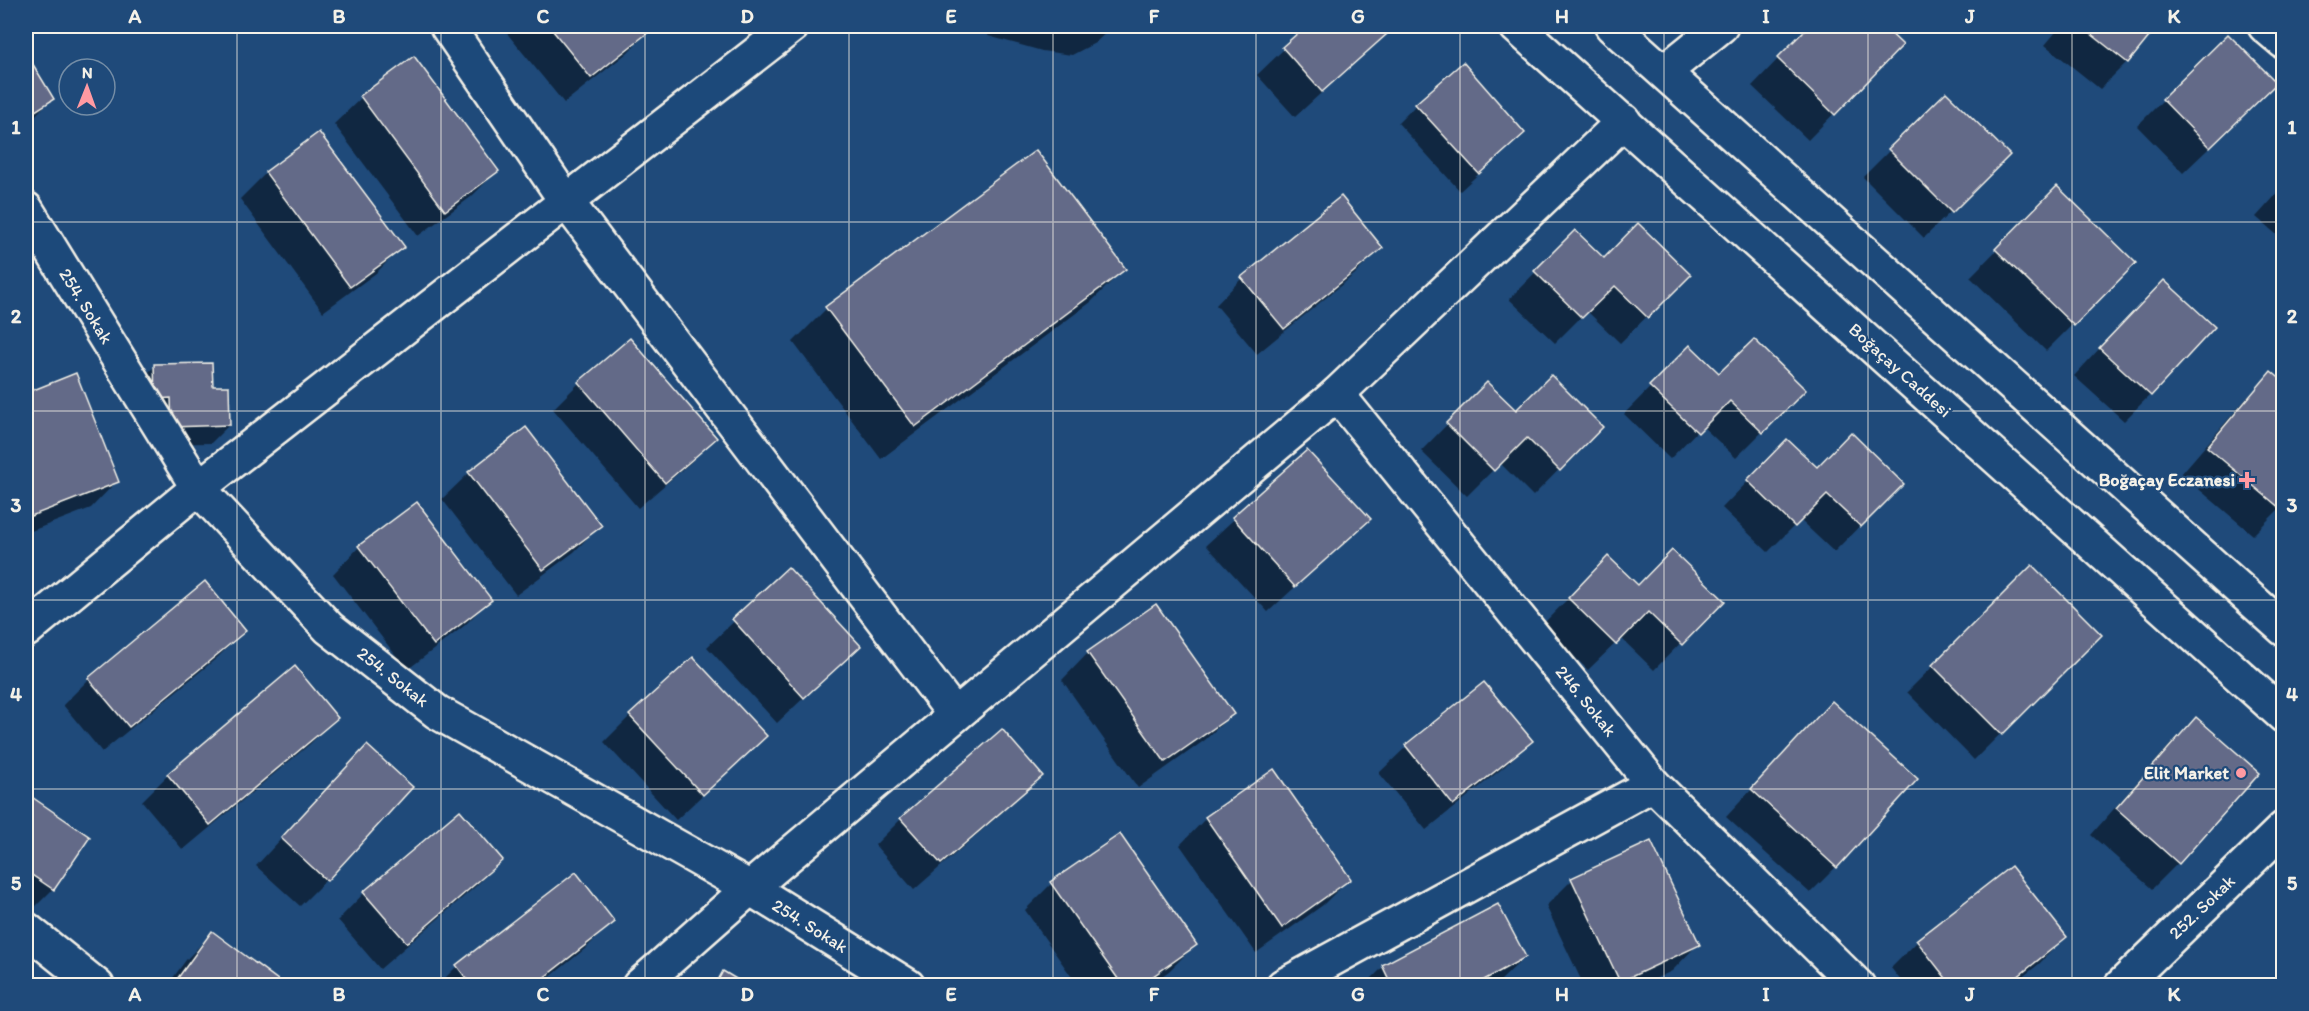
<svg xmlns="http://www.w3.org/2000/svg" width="2309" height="1011" viewBox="0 0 2309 1011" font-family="Itim,sans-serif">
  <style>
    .shadow { fill: #0007 }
    .building { fill: #636a88; stroke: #f4f1e8; stroke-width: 1.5 }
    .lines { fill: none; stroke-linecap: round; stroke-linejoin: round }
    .minor-casing { stroke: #f4f1e8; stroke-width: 38 }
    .secondary-casing { stroke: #f4f1e8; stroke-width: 38 }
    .minor { stroke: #1f4a7a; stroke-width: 33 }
    .secondary { stroke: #1f4a7a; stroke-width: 33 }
    .grid { fill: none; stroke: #f4f1e8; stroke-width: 1.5; stroke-opacity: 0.55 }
    .poi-dot { fill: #ff9aa2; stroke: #1f4a7a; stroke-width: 2 }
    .labels { text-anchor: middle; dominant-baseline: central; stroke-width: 4.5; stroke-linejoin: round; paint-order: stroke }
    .street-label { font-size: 18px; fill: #f4f1e8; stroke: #1f4a7a }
    .poi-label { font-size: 18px; font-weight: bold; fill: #f4f1e8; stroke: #1f4a7a; text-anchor: end }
    .neatline { fill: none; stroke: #f4f1e8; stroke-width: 2 }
    .grid-label { font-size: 20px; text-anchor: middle; font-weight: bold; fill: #f4f1e8 }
  </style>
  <rect width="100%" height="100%" fill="#1f4a7a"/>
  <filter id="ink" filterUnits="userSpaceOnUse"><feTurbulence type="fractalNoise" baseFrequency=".0167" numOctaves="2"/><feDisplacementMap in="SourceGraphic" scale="12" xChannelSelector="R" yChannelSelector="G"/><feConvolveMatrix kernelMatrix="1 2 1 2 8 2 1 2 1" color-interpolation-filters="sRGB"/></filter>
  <g filter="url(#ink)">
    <g class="shadow">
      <path d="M501,26h151l1,1 -26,26 -63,50z"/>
      <path d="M991,26h122l-18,17 -23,12 -30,-4 -54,-15z"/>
      <path d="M1308,26h86l-99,91 -38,-42z"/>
      <path d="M1810,26h70l21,19 -93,95 -56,-54z"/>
      <path d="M2061,26h95l-29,36 -27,27 -55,-44z"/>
      <path d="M26,56l26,42 -18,19 -8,5z"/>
      <path d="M414,58l83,113 -26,26 -53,39 -84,-112 27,-26z"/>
      <path d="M1946,94l62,61 -84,83 -61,-61z"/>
      <path d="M2163,100l86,10 -66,63 -46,-47z"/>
      <path d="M1416,105l107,28 -63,58 -62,-68z"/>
      <path d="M266,173l137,73 -27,27 -53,39 -83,-113z"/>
      <path d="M2284,186v55l-28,-24z"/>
      <path d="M2057,189l77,74 -88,88 -76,-74z"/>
      <path d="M1575,232l29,28 85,15 -69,68 -33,-32 -32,32 -46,-44z"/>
      <path d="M1381,248l-26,26 -98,80 -41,-49 26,-27z"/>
      <path d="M1124,269l-33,33 -210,157 -88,-117 33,-33z"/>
      <path d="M2137,308l13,87 -26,26 -50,-45z"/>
      <path d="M1690,347l29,28 85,15 -68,68 -34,-32 -32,33 -46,-45z"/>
      <path d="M155,366l56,22 18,37 -18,18 -56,1 -19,-60z"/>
      <path d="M2271,373l13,131 -31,31 -72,-61 64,-74z"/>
      <path d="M76,375l41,106 -26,27 -65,25v-139z"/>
      <path d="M579,383l136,55 -26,26 -51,44 -85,-99z"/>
      <path d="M1487,384l29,28 85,15 -68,69 -33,-33 -33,33 -46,-45z"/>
      <path d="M1787,441l30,28 84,15 -67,68 -34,-32 -32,32 -46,-44z"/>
      <path d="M1307,452l62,67 -101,93 -62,-67z"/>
      <path d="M469,473l131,52 -26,27 -58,43 -74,-96z"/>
      <path d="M359,547l131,53 -26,26 -57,44 -74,-96z"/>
      <path d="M1608,558l30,29 84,14 -68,69 -33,-32 -33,32 -46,-45z"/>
      <path d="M2032,568l68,67 -126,125 -67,-68z"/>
      <path d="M788,570l71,76 -82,77 -70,-76z"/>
      <path d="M244,631l-26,26 -116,95 -39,-47 26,-26z"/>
      <path d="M1088,653l144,61 -27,26 -67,48 -76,-108z"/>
      <path d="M1484,684l47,57 -27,26 -78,63 -47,-57 27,-26z"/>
      <path d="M1832,703l4,164 -26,26 -84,-76z"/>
      <path d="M630,716l135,20 -89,84 -72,-78z"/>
      <path d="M336,718l-26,26 -127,106 -41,-49 26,-26z"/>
      <path d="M2197,719l-19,144 -26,26 -61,-54 79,-90z"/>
      <path d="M1273,771l76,108 -26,26 -67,48 -76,-108 26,-27z"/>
      <path d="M341,774l-15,106 -26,26 -44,-40z"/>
      <path d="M1041,776l-27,26 -100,88 -39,-45 26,-26z"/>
      <path d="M26,795l62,42 -35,52 -26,26z"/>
      <path d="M501,860l-26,27 -95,82 -42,-49 26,-27z"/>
      <path d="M2011,868l54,69 -26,27 -28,22h-106l-14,-18 26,-26z"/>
      <path d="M575,874l38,48 -27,26 -47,38h-102l20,-20z"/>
      <path d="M1572,880l126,64 -26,27 -32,15h-56l-38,-80z"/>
      <path d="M1051,884l144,61 -26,26 -21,15h-70l-53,-76z"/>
      <path d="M1497,906l28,51 -27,26 -4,3h-130l19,-19z"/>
      <path d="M212,933l71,53h-116l19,-26z"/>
      <path d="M2284,968v18h-17z"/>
      <path d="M723,973l22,13h-34z"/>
    </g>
    <g class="building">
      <path d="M549,26h105l1,1 -64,51z"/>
      <path d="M1306,26h90l-74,66 -40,-45z"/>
      <path d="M1809,26h74l20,19 -68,70 -58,-57z"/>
      <path d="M2081,26h77l-30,37z"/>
      <path d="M2228,34l49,49 -67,65 -48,-49z"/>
      <path d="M26,53l28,46 -28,18z"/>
      <path d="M414,56l85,115 -54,40 -85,-115z"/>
      <path d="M1463,62l62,71 -46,41 -64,-70z"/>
      <path d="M1946,92l64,63 -58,58 -64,-64z"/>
      <path d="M319,132l86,115 -55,40 -85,-115z"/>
      <path d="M1036,150l90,119 -211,158 -90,-120z"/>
      <path d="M2057,186l79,77 -62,63 -79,-77z"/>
      <path d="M1341,196l42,52 -99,81 -43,-52z"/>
      <path d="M1638,223l53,52 -43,43 -33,-32 -33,32 -48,-47 41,-41 29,28z"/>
      <path d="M2164,280l51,47 -64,69 -52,-48z"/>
      <path d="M630,338l87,100 -52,45 -87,-101z"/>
      <path d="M1754,339l52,51 -43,43 -33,-32 -32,32 -49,-47 41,-41 29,28z"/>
      <path d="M212,363l1,23h16l1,39 -58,2 -1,-29 -16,1 -1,-35z"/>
      <path d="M2271,371l13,11v124l-3,3 -74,-62z"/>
      <path d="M76,373l43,109 -93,36v-125z"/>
      <path d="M1551,375l52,52 -43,44 -33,-33 -33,33 -48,-48 41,-41 29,28z"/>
      <path d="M526,427l76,99 -59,44 -75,-98z"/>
      <path d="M1851,432l53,52 -43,43 -34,-32 -32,32 -48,-47 40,-41 30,28z"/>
      <path d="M1307,450l64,69 -76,68 -63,-70z"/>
      <path d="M417,502l75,98 -58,45 -76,-99z"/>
      <path d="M1672,550l53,51 -43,44 -34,-33 -32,33 -48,-47 40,-42 30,29z"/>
      <path d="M2032,565l70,70 -100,100 -70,-70z"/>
      <path d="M788,567l73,79 -57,52 -72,-79z"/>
      <path d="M205,581l41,50 -117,96 -41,-49z"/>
      <path d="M1156,604l78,110 -69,48 -78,-110z"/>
      <path d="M693,657l74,79 -64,59 -74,-80z"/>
      <path d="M295,666l43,52 -128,107 -43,-51z"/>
      <path d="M1484,682l49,59 -80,64 -48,-60z"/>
      <path d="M1832,701l86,78 -81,89 -86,-79z"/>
      <path d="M2196,717l64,56 -81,91 -63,-56z"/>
      <path d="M1002,729l41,47 -102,88 -41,-46z"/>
      <path d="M367,745l46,42 -86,94 -46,-43z"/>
      <path d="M1274,769l77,110 -69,49 -77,-111z"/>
      <path d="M26,793l64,44 -36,53 -28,-19z"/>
      <path d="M460,810l43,50 -96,83 -44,-51z"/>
      <path d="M1120,834l77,111 -58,41h-16l-73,-104z"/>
      <path d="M1651,841l49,104 -80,37 -49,-104z"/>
      <path d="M2011,866l56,71 -61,49h-54l-36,-46z"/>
      <path d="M576,872l39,50 -82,64h-61l-16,-21z"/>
      <path d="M1498,904l28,53 -53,29h-81l-10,-21z"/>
      <path d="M212,931l74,55h-114z"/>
      <path d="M723,971l25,15h-33z"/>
    </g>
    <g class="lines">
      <defs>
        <g id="minor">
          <path d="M447,26l119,175 389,514"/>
          <path d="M2265,26l19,16"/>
          <path d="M1664,72l57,-46"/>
          <path d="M26,209l172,279 131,140 108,84 313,176 158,98"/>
          <path d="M1337,394l316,390 205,202"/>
          <path d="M26,630l172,-142 594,-462"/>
          <path d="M26,929l71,57"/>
          <path d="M639,986l111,-98 587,-494 287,-273"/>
          <path d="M1283,986l370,-202"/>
          <path d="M2121,986l163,-158"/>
        </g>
        <g id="secondary">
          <path d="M1516,26l768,690"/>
          <path d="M1612,26l672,603"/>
        </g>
      </defs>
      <use href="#minor" class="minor-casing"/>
      <use href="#secondary" class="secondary-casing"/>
      <use href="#minor" class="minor"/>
      <use href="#secondary" class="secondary"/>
    </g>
  </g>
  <path class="grid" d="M237,26v960M441,26v960M645,26v960M849,26v960M1053,26v960M1256,26v960M1460,26v960M1664,26v960M1868,26v960M2072,26v960M26,222h2258M26,411h2258M26,600h2258M26,789h2258"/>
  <g class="poi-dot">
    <path d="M2244 471h6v6h6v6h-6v6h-6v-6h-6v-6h6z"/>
    <circle cx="2241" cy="773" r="6"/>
  </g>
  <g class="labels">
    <g class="street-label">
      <text transform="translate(86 306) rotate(58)">254. Sokak</text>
      <text transform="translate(1900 370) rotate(42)">Boğaçay Caddesi</text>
      <text transform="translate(393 677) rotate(38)">254. Sokak</text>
      <text transform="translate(1586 701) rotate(51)">246. Sokak</text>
      <text transform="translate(2202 907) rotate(-44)">252. Sokak</text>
      <text transform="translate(810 926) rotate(32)">254. Sokak</text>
    </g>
    <g class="poi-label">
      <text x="2235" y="480">Boğaçay Eczanesi</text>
      <text x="2229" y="773">Elit Market</text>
    </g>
  </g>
  <rect width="2309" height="1011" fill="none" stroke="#1f4a7a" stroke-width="66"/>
  <g transform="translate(87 87) rotate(1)"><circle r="28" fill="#1f4a7a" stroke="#748da6" stroke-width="1.5"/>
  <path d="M0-4.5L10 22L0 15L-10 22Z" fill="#ff9aa2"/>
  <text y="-9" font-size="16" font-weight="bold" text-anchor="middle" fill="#f4f1e8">N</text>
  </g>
  <rect x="33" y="33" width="2243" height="945" class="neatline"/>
  <g class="grid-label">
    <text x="135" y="23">A</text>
    <text x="339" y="23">B</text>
    <text x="543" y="23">C</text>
    <text x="747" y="23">D</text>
    <text x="951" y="23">E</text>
    <text x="1154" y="23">F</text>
    <text x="1358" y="23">G</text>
    <text x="1562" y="23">H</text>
    <text x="1766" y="23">I</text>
    <text x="1970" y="23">J</text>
    <text x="2174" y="23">K</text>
    <text x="16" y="134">1</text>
    <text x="2292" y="134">1</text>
    <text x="16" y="323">2</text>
    <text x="2292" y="323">2</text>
    <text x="16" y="512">3</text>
    <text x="2292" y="512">3</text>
    <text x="16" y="701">4</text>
    <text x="2292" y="701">4</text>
    <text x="16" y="890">5</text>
    <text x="2292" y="890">5</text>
    <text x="135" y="1001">A</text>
    <text x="339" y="1001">B</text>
    <text x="543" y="1001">C</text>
    <text x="747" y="1001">D</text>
    <text x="951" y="1001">E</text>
    <text x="1154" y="1001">F</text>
    <text x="1358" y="1001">G</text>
    <text x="1562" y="1001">H</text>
    <text x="1766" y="1001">I</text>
    <text x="1970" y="1001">J</text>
    <text x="2174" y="1001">K</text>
  </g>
</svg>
